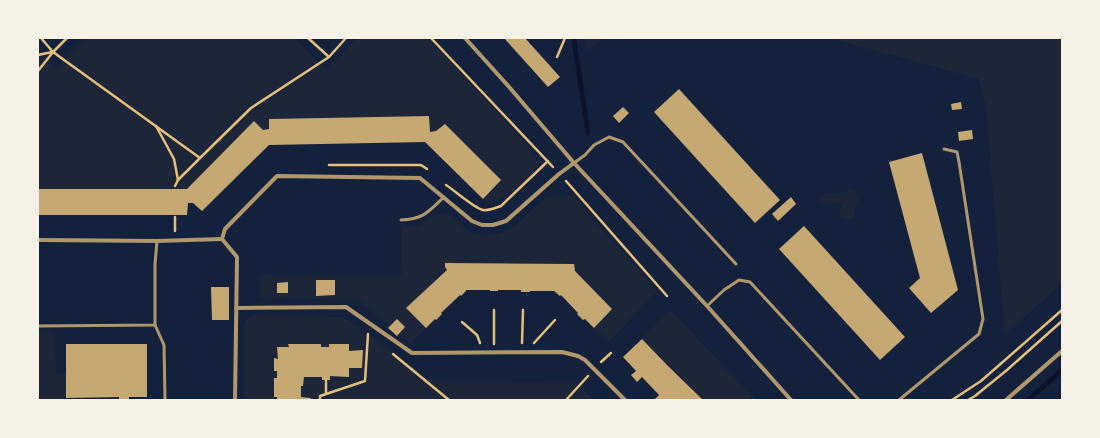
<svg xmlns="http://www.w3.org/2000/svg" width="1100" height="438" viewBox="0 0 1100 438" font-family="'IBM Plex Sans',sans-serif">
  <style>
    .green { fill: #1d2539 }
    .lines { fill: none; stroke-linecap: round; stroke-linejoin: round }
    .stream { stroke: #0b132b; stroke-width: 5 }
    .building { fill: #c6a872 }
    .path { stroke: #e5c07b; stroke-width: 2.5 }
    .service { stroke: #b1986c; stroke-width: 3 }
    .minor { stroke: #b1986c; stroke-width: 4 }
  </style>
  <rect width="100%" height="100%" fill="#14213d"/>
  <g class="green">
    <path d="M87,38h207l32,32 31,-32h72l103,112 5,12 -5,13 -11,11 -14,10 -15,6 -9,-3 18,-19 -56,-56 -9,7 -6,1 -1,-16 -160,3v10l-6,1 -9,-9 -67,68h-149v-144l18,23z"/>
    <path d="M585,38h19l-17,13z"/>
    <path d="M830,38h232v245l-57,52 -19,-228 -7,-28z"/>
    <path d="M851,189l4,3c3,7 5,12 -1,17l1,4 -4,6c-5,1 -7,1 -11,-4v-4l2,-4 -2,-4 -18,-1v-8h17z"/>
    <path d="M572,195l85,96 -48,51 -15,-14 18,-19 -37,-38 -1,-7 -129,-1v4l2,3 -41,38 20,20 -16,16 -52,-44 -98,-2v-23l141,1 1,-50 11,1 7,-2 14,-10 10,-2 7,2 23,20 15,1 14,-4 12,-6 31,-29z"/>
    <path d="M670,310l86,90h-53l-61,-61z"/>
    <path d="M254,315l90,2 24,17 61,48 146,1 19,17h-350v-75l3,-7z"/>
    <path d="M39,332h16l1,42 10,-1v24h53v3h-81z"/>
  </g>
  <g class="lines">
    <g class="stream">
      <path d="M574,40l14,93"/>
      <path d="M1028,400l34,-30"/>
    </g>
  </g>
  <g class="building">
    <path d="M504,38h21l35,39 -12,10z"/>
    <path d="M679,89l101,111 -25,23 -101,-111z"/>
    <path d="M961,102l1,7 -10,1 -1,-6z"/>
    <path d="M623,107l6,6 -10,10 -6,-7z"/>
    <path d="M429,116l1,16 6,-1 9,-7 56,56 -18,19 -58,-57 -156,3 -67,66 -9,-8h-5l-1,12h-149v-26h149l67,-68 9,9 6,-1v-10z"/>
    <path d="M972,130l1,9 -14,2 -1,-9z"/>
    <path d="M922,153l36,137 -27,23 -22,-25 11,-10 -31,-116z"/>
    <path d="M791,197l5,7 -18,17 -6,-7z"/>
    <path d="M804,226l101,111 -25,23 -101,-111z"/>
    <path d="M445,263l129,1 1,7 37,38 -18,19 -9,-9 -2,1 -6,-6 1,-1 -17,-18 -1,1 -6,-5h-24v1h-9v-2h-23v1h-8v-1h-24v1l-5,5 -1,-1 -19,18 1,1 -6,6 -1,-1 -9,9 -20,-20 41,-38 -2,-3z"/>
    <path d="M316,280h19v15l-19,1z"/>
    <path d="M288,282v11h-11v-10z"/>
    <path d="M211,287h18v33h-17z"/>
    <path d="M397,319l8,8 -8,9 -9,-8z"/>
    <path d="M642,339l26,27 35,34h-49l5,-5 -17,-18 -5,5 -6,-7 5,-4 -13,-14z"/>
    <path d="M66,344h81v53h-18v3h-10v-3l-53,1z"/>
    <path d="M288,344h33v3h8v-3h20v7l14,-1 -1,18h-13v9l-19,-1v4h-8v-3h-18l-1,9h-2v11l10,1v2h-34v-3h-3v-19h3v-7h-3v-13l4,1 -1,-12h12z"/>
  </g>
  <g class="lines">
    <g class="path">
      <path d="M41,38l12,14 14,-14"/>
      <path d="M308,38l21,19"/>
      <path d="M431,38l122,129"/>
      <path d="M38,55l14,-3"/>
      <path d="M557,57l8,-19"/>
      <path d="M38,71l15,-19 147,106 51,-50 78,-51 17,-19"/>
      <path d="M156,126l18,33 4,21 -3,6"/>
      <path d="M329,165h92l6,4"/>
      <path d="M178,180l22,-22"/>
      <path d="M566,181l101,115"/>
      <path d="M446,185c8,5 29,24 37,25 6,1 12,-2 18,-4l47,-45"/>
      <path d="M175,231v-14"/>
      <path d="M494,310v34"/>
      <path d="M462,322l15,13 3,8"/>
      <path d="M522,343l1,-33"/>
      <path d="M534,343l21,-23"/>
      <path d="M393,354l56,46"/>
      <path d="M601,362l10,-9"/>
      <path d="M326,393v-13"/>
      <path d="M320,400v-4l45,-15 3,-47"/>
      <path d="M566,400l22,-24"/>
      <path d="M952,400l29,-19 81,-71"/>
      <path d="M968,400l7,-4 32,-26 55,-49"/>
    </g>
    <g class="service">
      <path d="M574,163l11,-8 9,-10 15,-8 14,5 113,122"/>
      <path d="M401,220c23,-1 27,-8 43,-23"/>
      <path d="M707,306l17,-16 15,-10 11,2 109,118"/>
      <path d="M155,325l9,20 1,55"/>
      <path d="M38,326l117,-1v-61l2,-23"/>
      <path d="M899,400l80,-66 4,-15 -24,-157 -2,-10 -13,-3"/>
    </g>
    <g class="minor">
      <path d="M465,38l45,50 64,75 133,143 84,94"/>
      <path d="M222,239l3,-10 52,-53 143,2 52,43 10,4h11l13,-4 53,-47 15,-11"/>
      <path d="M222,239l15,18 -2,143"/>
      <path d="M38,240l119,1 65,-2"/>
      <path d="M236,308l110,-1 66,46 150,-1 16,4 7,4 40,40"/>
      <path d="M1006,400l56,-49"/>
    </g>
  </g>
  <rect width="1100" height="438" fill="none" stroke="#f6f1e7" stroke-width="78"/>
</svg>
